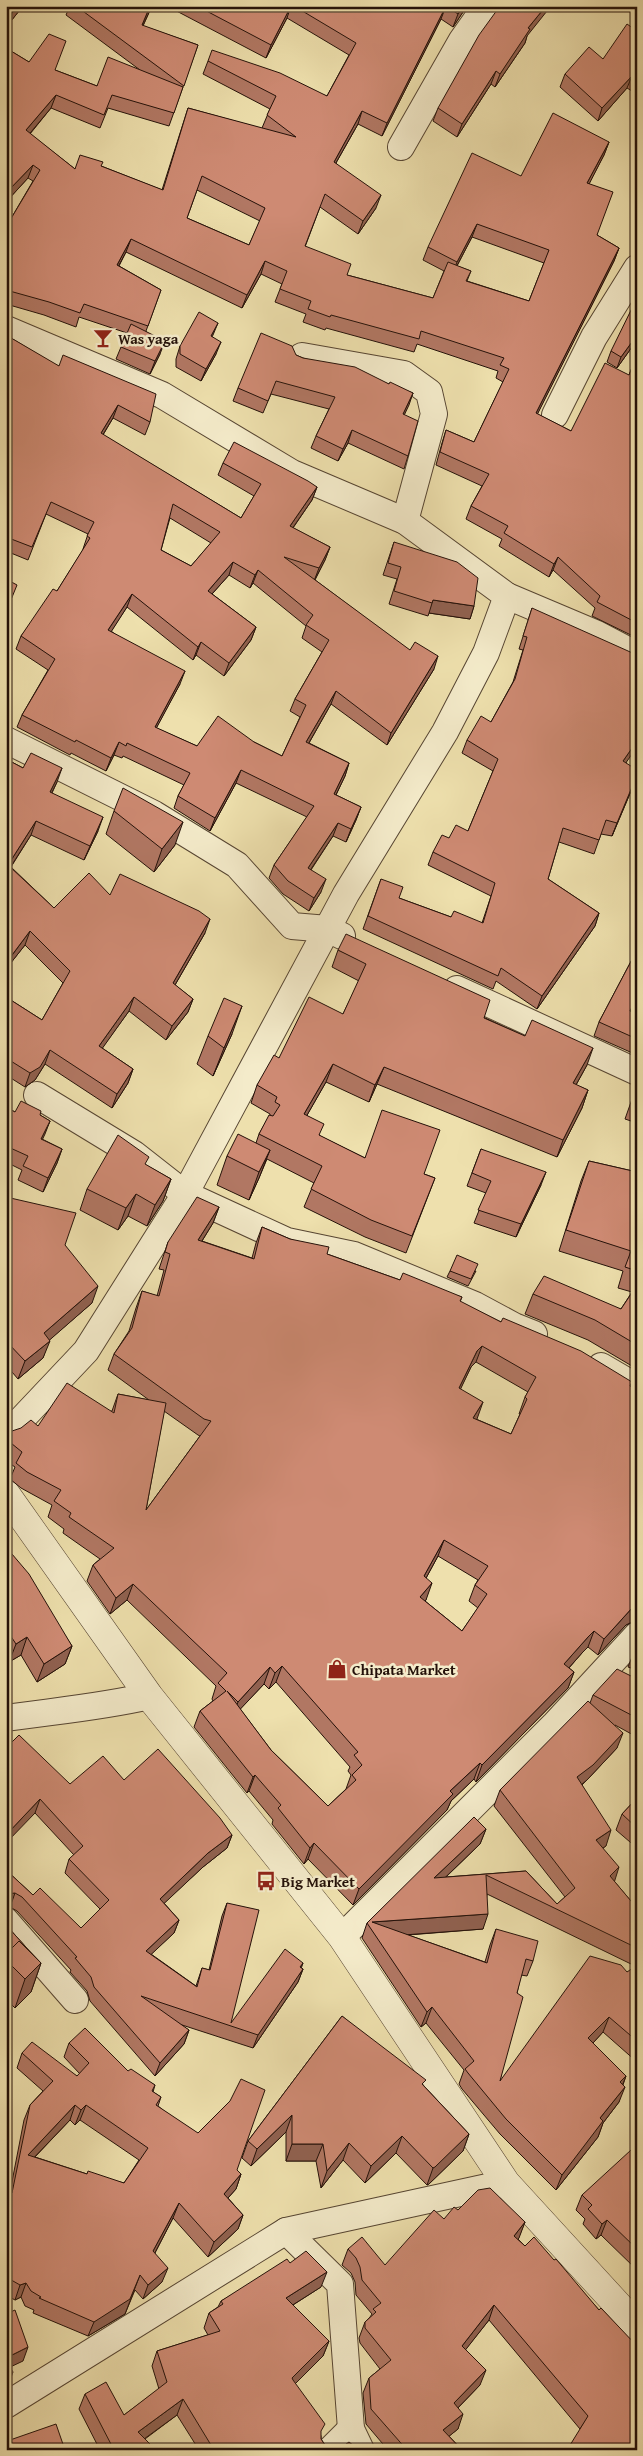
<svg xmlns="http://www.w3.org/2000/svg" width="643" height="2456" viewBox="0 0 643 2456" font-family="'Gentium Book Plus',serif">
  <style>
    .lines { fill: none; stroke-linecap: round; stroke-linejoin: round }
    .minor-casing { stroke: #564532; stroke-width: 28 }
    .tertiary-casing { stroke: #564532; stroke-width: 29 }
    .minor { stroke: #f4ebca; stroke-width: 26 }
    .tertiary { stroke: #f4ebca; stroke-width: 28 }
    .wall { fill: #b17763; stroke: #241109; fill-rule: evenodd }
    .shaded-wall { fill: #906150; stroke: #241109 }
    .building { fill: #ce8a73; stroke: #241109; fill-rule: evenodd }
    .labels { text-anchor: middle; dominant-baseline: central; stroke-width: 5; stroke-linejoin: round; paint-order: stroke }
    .poi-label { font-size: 15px; font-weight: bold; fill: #241109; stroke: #f4ebca; text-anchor: start }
  </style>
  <rect width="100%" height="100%" fill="#eee0ad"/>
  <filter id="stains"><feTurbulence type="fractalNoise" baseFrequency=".004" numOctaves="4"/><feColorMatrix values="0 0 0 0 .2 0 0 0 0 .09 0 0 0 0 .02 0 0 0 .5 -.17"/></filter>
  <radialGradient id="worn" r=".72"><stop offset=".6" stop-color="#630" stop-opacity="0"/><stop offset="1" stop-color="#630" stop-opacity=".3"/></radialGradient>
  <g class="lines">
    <defs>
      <g id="minor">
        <path d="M401,147l61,-107 24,-34"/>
        <path d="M6,329l156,66 130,78 113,48 102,75 -21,57 -41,79 -99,162 -161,300 -99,157 -68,72 -12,10"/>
        <path d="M302,356l102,18 25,18 5,22 -29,107"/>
        <path d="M555,415l39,-78 43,-69"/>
        <path d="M507,596l90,38 40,21"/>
        <path d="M6,740l148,74 83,51 55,61 36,3 14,7"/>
        <path d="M457,989l180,83"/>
        <path d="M37,1095l97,59 51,40 102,47 67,14 121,50 39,21 20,8"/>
        <path d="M601,1366l36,21"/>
        <path d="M6,1718c48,-7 96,-11 143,-22"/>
        <path d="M6,1921l69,79"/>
        <path d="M342,1937l212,-212 83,-90"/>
        <path d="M286,2231l54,53 11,145 10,21"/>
        <path d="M6,2405l280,-174 220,-48"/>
        <path d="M330,2450l21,-21"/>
      </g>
      <path id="tertiary" d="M6,1494l143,202 193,241 164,246 131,143"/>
    </defs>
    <use href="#minor" class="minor-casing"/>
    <use href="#tertiary" class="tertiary-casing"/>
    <use href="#minor" class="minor"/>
    <use href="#tertiary" class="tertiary"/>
  </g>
  <g class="wall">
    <path d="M6,6h17l-16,20 -1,-1z"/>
    <path d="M70,6h82l-9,20 55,19 -29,81 -61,-18 -8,20 -49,-20 -21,26 45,35 26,-3 61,24 26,-82 75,21 -1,-1 8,-19 -67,-35 5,-13 119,35 22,-41 -62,-37 -21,40 -99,-52h300l-14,21 -12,-8 -59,117 -24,-12 -22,39 40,45 -18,26 -38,-27 -15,40 42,28 86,23 11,-27 -21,-11 5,-13 93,-71 88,-34 -5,13 -15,28 8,52 22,13 -5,13 -77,153 34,17 58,-56 8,-20v283l-45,-22 3,-8 -42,-38 -4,7 -50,-31 3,-7 -36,-20 5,-13 11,-20 -46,-21 6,-22 4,-13 28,12 29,-60 -7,-4 2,-7 -81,-27 -3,8 -88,-24 -1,2 -22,-8 3,-8 -31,-12 7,-18 -21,-10 -19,34 -116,-56 -7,14 42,24 -15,41 14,23 -10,20 -34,-15 5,-12 6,-14 -48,-16 -3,10 -32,-12 -38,-11v-77l27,-46 -5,-3 -22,24v-154l23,14 26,8 42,16 43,-16 -74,-55zM197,190l63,31 -11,24 -62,-27zM472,237l72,26 -15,38 -62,-20 4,-10 -14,-5z"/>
    <path d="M637,31v63l-10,-6 -29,33 -38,-34 5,-13 38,-15z"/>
    <path d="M527,36l-2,7 -30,44 -4,-3 -34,53 -24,-16 5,-13z"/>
    <path d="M6,335l144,87 -5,13 -32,-17 -10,17 138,83 13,-22 -36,-21 5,-12 94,24 -5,13 -19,28 37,19 -5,13 -10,20 119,89 -47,76 -56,-41 -22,39 40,20 -4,13 -9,19 25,12 -5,13 -10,22 -13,-6 -22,34 10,22 -12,19 -26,-17 -14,-16 5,-13 33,-48 -71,-34 -26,48 -36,-23 4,-12 6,-11 -61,-29 -1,2 -8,-3 -8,16 -35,-18 -1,2 -53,-28 5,-12 26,-45 -32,-21 5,-13 36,-45 26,-41v-1l5,-15 -42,-20 -18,46 -22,-9zM170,518l41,25 -20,23 -30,-16zM229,575l21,13 3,-5 53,43 -4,12 20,14 -27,47 -5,12 10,6 -18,39 -28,-14 -57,4 -41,-18 24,-44 -69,-53 16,-24 66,53 3,-5 28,21 27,-36 5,-13 -44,-33z"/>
    <path d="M212,337l4,17 -15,27 -25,-14v-8l4,-13z"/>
    <path d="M637,340l-20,28 -10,-6 4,-11z"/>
    <path d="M296,355l7,3 86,26 24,9 -9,22 4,41 -4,13 -56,-26 -10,18 -27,-13 5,-12 13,-27 -58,-15 -8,19 -30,-12 5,-13z"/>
    <path d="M394,542l80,64 -4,13 -41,-6 -1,3 -39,-12 8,-25 -14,-4z"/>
    <path d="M532,608l94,154 8,22 -22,52 -11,-2 -7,20 -35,-12 -11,37 51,34 -4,13 -58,83 -41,-28 -3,8 -130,-60 18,-50 18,19 52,19 31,6 9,-27 -63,-31 5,-13 16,-14 19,-7 25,-60 -31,-18 5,-13 24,-18 22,-40 10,-32 -4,-1z"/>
    <path d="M6,759l17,9 34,14 -5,11 46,38 -14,29 -53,-25 -20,32 43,41 56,-13 95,38 -30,52 18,14 -5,13 -22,28 -37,-29 -27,37 31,21 -5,14 -16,25 -67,-44 -10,16 -10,7 -19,-12v-78l36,23 21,-37 -38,-38 -19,24z"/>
    <path d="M114,811l61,34 -21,27 -48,-38z"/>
    <path d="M338,950l249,115 -11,20 12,5 -6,18 -25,49 -180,-73 -8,18 -43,-20 -19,33 13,21 45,22 59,16 11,4 -29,75 -41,-16 -61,-30 10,-24 -47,-24 -8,19 -10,22 -32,-15 10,-29 29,-13 3,-9 11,-19v-1l-19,-11 6,-18 22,-27 64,-44 16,-33 -27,-14z"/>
    <path d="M637,950v50l-6,12 6,2v41l-43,-19 5,-14z"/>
    <path d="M232,1034l-19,42 -16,-12 11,-28z"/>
    <path d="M637,1085v38l-12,-4z"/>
    <path d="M6,1107l9,5 25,3 10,6 -8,18 20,10 -5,14 -14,29 -25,-12 4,-10 -16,-8z"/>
    <path d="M481,1149l60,36 -25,52 -42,-14 12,-30 -19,-7z"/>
    <path d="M589,1161l48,11v197l-49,-29 -63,-26 8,-20 88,15 11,-17 -14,-4 5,-17 -64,-20 22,-70z"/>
    <path d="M146,1165l25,14 -8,22 -16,25 -19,-10 -10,14 -38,-20 7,-21z"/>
    <path d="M6,1197l59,48 27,58 -43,37 -6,18 -25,21 -12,-14z"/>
    <path d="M219,1207l-6,16 -11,18 50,17 4,-15 6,-16 28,12 37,15 73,26 62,17 -2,5 41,20 129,64 4,235 -8,4 -28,30 -10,-8 -6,6 -13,15 5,4 -6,16 -92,94 -2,-3 -23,22 -4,9 -94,95 -45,-46 -4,5 -32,-40 1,-4 -24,-29 -2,2 -53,-66 6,-16 13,-10 -1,-2 4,-13 -89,-86 -17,14 -23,-33 6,-16 7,-6 -37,-26 1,-4 -16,-12 4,-12 -31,-17 -11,-9 5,-12 -9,-6v-22l32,-13 74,-15 6,-17 31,6 -41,-30 6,-16 15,-23 7,-23 6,-17 15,5 7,-26 -5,-1 9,-27zM476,1362l52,30 -3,5 -6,17h1l-9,20 -35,-15 -16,-30 11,-22zM164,1411l34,24 2,1 -54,74zM438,1556l40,24 -3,5 -6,16 9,7 -16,23 -37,-30 1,-1v-22zM276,1682l74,85 -2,4 3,4 -5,14 -18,17 -57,-56 -31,-41 24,-25 5,5z"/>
    <path d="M450,1271h26l-8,15 -21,-9z"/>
    <path d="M6,1547l66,99 -7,18 -28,18 -16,-27 -12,7 -3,-4z"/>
    <path d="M637,1648v22l-9,-3 6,-15z"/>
    <path d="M637,1679v58l-22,-12 2,23 -30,32 -5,5 24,61 -3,2 11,33 22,26 1,-1v52l-6,6 -144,-70 -4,35 -75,6 77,27 5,-17 6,-16 37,32 -6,15 -6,-1 -4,18 -17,88 127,-109 10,-3v93l-34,-30 -10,11 33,33 -3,9 -4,17 -16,21 -5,14 -42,53 -56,-56 -38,-45 -3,-5 5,-14 -38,-47 -5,4 -59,-89 5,-15 119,-94 -6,15 -34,33 80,-6 31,33 8,-7 -71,-91 6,-16 90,-87 3,-8z"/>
    <path d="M6,1748l64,36 54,-4 108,55 -5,13 -24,19 -39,36 15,17 -5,13 -23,21 45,32 6,-18 7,2 13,-54 5,-13 4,120 71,-55 1,1 -5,13 -45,66 -74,-24 10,6 -5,14 -29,32 -65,-75 -3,-10 -17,-19 1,-2 -54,-59 -7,-4 -4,-37 27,25 48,33 19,-19 -35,-36 4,-14 5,-4 -39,-42z"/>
    <path d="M637,1798v50l-21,-18 6,-16z"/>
    <path d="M6,1925l19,21 16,17 -10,29 -16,16 -9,-9z"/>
    <path d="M342,2016l82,70 45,48 -6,17 -34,33 -2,1 -31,-32 -31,30 -22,-23 -22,28 -5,-27h-30v-29l-35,34 -9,-8 6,-17z"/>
    <path d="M69,2043l86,42 -2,7 8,5 -3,9 83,68 -5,15 -8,9 15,17 -5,14 -30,28 -35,-39 -18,35 7,29 -19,17 -8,-9 -10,24 -37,22 -55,-23 1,-3 -9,-4 -4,-9 -6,3 -9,-5v-105l4,2 14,-72 6,-15 13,-14 -26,-23 5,-15 55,23 3,-2 -16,-17zM70,2120l5,5 5,-5 59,40 -15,23 -37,-9 -52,-17z"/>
    <path d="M637,2157v113l-36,-35 -5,4 -13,-15 2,-5 -9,-9 6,-15z"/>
    <path d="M458,2210l67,12 -7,17 7,7 29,14 45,50 38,36 -57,83 -91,-109 -24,30 15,35 -22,23v21l-9,7 13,14h-74l-22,-26 -3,-31 6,-15 11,-9 -20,-26 -1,-5 6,-16 5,-5 2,-3 -16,-19 -1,-13 -4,-9 -9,-8 6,-16 37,16 59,-46z"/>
    <path d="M290,2263l31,24 -28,18 36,36 -6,15 -28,28 26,52v3l4,6 6,4 28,1h-160l-22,-35 -32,24 11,11h-56l-21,-41 6,-15 39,21 35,-26 -7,-23 5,-15 51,-16 -4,-7 5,-15 9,-6 3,-6z"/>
  </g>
  <g class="shaded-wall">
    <path d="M18,6h5l-16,20 5,-13z"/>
    <path d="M150,6h2l-15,32 5,-13z"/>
    <path d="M291,6l-4,12 -21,40 5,-13z"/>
    <path d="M446,6l-5,13 -59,117 5,-13z"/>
    <path d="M463,6h4l-14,21 5,-13z"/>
    <path d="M546,6h5l-24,30 -2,7 -30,44 5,-13 28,-46z"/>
    <path d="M496,71l-5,13 -34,53 5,-13z"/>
    <path d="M632,76l-5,12 -29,33 4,-13z"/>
    <path d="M56,95l-5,13 -30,36 5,-14z"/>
    <path d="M362,111l-4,13 -29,51 5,-13z"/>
    <path d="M609,142l-5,13 -21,41 4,-13z"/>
    <path d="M33,165l-5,13 -22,24v-9z"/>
    <path d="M381,195l-5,13 -18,26 5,-13z"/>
    <path d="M477,224l-5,13 -20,38 5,-13z"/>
    <path d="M131,239l-5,13 -14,26 5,-13z"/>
    <path d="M619,248l-5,13 -83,166 5,-14z"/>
    <path d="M265,261l-4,13 -19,34 5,-13z"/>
    <path d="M218,323l-5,12 -7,14 5,-13z"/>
    <path d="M637,335v5l-20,28 4,-11z"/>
    <path d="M165,341l-5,13 -10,20 5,-13z"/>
    <path d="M221,342l-5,12 -15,27 5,-12z"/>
    <path d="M413,393l-4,12 -10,21 4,-12z"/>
    <path d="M118,405l-5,13 -17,28 5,-13z"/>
    <path d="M352,430l-4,13 -10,18 5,-12z"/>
    <path d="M317,487l-5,13 -27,39 5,-13z"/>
    <path d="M330,547l-5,13 -11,21 5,-13z"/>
    <path d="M558,557l-5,13 -4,7 5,-13z"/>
    <path d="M233,562l-4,13 -26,29 5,-13z"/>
    <path d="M258,570l-5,13 -3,5 5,-13z"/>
    <path d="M132,594l-5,13 -23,36 4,-13z"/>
    <path d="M433,600l41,6 -4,13 -41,-6z"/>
    <path d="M256,627l-5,13 -27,36 5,-13z"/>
    <path d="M201,642l-5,13 -3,5 5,-13z"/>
    <path d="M438,656l-4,13 -47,76 4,-12z"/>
    <path d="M185,671l-5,13 -30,56 5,-13z"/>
    <path d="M336,691l-5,13 -29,51 4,-13z"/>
    <path d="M637,741v6l-19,27 5,-13z"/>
    <path d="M119,742l-5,13 -8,16 5,-13z"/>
    <path d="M349,763l-4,13 -15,31 4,-13z"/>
    <path d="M62,768l-5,14 -12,24 5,-14z"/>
    <path d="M241,770l-5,13 -26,48 5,-13z"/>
    <path d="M637,775l-3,9 -22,52 5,-13z"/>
    <path d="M361,807l-5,13 -10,22 5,-13z"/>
    <path d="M103,817l-5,14 -14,29 6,-14z"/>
    <path d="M36,821l-5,14 -25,39 2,-9z"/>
    <path d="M183,822l-8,23 -21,27 8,-23z"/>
    <path d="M338,823l-5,13 -30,45 5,-13z"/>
    <path d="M326,879l-5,13 -12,19 5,-13z"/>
    <path d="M599,913l-4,13 -58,83 5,-13z"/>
    <path d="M210,919l-5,14 -37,64 5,-14z"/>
    <path d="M30,931l-5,14 -19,24v-6l4,-5z"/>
    <path d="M134,997l-5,14 -35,49 5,-14z"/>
    <path d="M637,997v3l-12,24 5,-13z"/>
    <path d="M193,999l-5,13 -22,28 6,-14z"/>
    <path d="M242,1006l-10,28 -19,42 11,-28z"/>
    <path d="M593,1048l-6,17 -20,36 6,-18z"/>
    <path d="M50,1050l-5,14 -10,16 -10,7 5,-14z"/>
    <path d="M333,1064l-7,18 -28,49 6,-17z"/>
    <path d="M384,1067l-7,17 -8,18 6,-17z"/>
    <path d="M133,1069l-5,14 -16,25 5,-14z"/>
    <path d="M588,1090l-6,18 -25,49 6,-17z"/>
    <path d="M50,1121l-5,13 -9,19 5,-14z"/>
    <path d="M62,1149l-5,14 -14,29 5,-14z"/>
    <path d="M270,1150l-11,28 -10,22 10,-28z"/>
    <path d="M546,1172l-5,13 -25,52 5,-13z"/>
    <path d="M171,1179l-8,22 -16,25 8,-21z"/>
    <path d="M136,1194l-8,22 -10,14 8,-22z"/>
    <path d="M219,1207l-6,16 -21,34 6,-17z"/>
    <path d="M98,1286l-6,17 -55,48 7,-18z"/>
    <path d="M50,1341l-7,17 -25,21 7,-18z"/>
    <path d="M482,1346l-6,16 -5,5 -18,38 6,-17 18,-37z"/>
    <path d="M483,1402l-6,17 -10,15 6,-16z"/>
    <path d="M444,1540l-6,16 -20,37 6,-17z"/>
    <path d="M432,1583l-6,17 -12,14 6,-17z"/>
    <path d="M133,1584l-6,16 -17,14 6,-16z"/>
    <path d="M637,1606v9l-3,6 -8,4 -28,30 6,-16 28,-31z"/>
    <path d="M594,1631l-6,16 -6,6 -24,27 6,-16 24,-27z"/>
    <path d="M27,1637l-6,18 -12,7 7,-18z"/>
    <path d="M72,1646l-7,18 -28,18 7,-18z"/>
    <path d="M282,1666l-6,16 -7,7 6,-16z"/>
    <path d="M270,1667l-6,17 -32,34 6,-16z"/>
    <path d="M574,1672l-6,16 -92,94 6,-17z"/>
    <path d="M623,1733l-6,15 -30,32 -16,13 6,-16z"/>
    <path d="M480,1763l-6,16 -23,22 -4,9 -94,95 6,-16 91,-98z"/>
    <path d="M255,1775l-6,16 -2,2 6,-16z"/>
    <path d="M40,1799l-5,14 -29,30v-8z"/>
    <path d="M486,1829l-6,15 -51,49 5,-15z"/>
    <path d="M611,1830l-5,16 -15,10 5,-16z"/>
    <path d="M232,1835l-5,13 -24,19 -48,45 5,-13 48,-46z"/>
    <path d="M314,1843l-6,16 -4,5 6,-16z"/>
    <path d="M619,1867l-5,16 -4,-7z"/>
    <path d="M8,1893h7l-5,14h-4v-13z"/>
    <path d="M488,1914l-5,15 -106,8 -5,-15z"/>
    <path d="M179,1920l-5,13 -33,31 5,-13z"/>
    <path d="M637,1949v9l-6,6z"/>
    <path d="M41,1963l-10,29 -16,16 10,-29z"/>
    <path d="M303,1963l-4,12 4,-6 -5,13 -45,66 5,-13z"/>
    <path d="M432,2007l-6,16 -5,4 6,-15z"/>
    <path d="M609,2017l-6,15 -20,22 5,-16z"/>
    <path d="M189,2030l-5,14 -29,32 5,-13z"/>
    <path d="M626,2076l-6,15v-9z"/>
    <path d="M625,2087l-6,15 -16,21 -5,14 -42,53 6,-15 38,-57z"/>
    <path d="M75,2105l-5,15 -47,49 5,-14z"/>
    <path d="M86,2105l-6,15 -5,5 6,-15z"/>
    <path d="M292,2115l-6,17 -35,34 6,-17z"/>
    <path d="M469,2134l-6,17 -34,33 -2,1 6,-17z"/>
    <path d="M402,2136l-6,17 -31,30 6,-17z"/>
    <path d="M349,2143l-6,17 -22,28 6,-17z"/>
    <path d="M292,2144h31l-7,17h-30z"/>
    <path d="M241,2174l-5,15 -17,19 5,-14z"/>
    <path d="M179,2203l-6,15 -25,48 5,-15z"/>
    <path d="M243,2215l-5,14 -30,28 6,-15z"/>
    <path d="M607,2220l-6,15 -5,4 6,-15z"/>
    <path d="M525,2222l-6,16 -11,13 6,-15z"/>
    <path d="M168,2268l-6,14 -19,17 5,-14z"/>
    <path d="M327,2272l-6,15 -41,26 6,-15z"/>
    <path d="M140,2275l-15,39 -37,22 6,-14z"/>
    <path d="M26,2283l-5,14 -6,3 5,-15z"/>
    <path d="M494,2305l-5,15 -33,42 6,-16z"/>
    <path d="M329,2341l-6,15 -37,37 6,-15z"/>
    <path d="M28,2347l-5,14 -17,8v-11z"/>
    <path d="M486,2370l-6,15 -32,33 6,-15z"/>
    <path d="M13,2372l-5,14 -2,1v-11z"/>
    <path d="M183,2399l-6,16 -44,32 5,-15z"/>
    <path d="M463,2414l-5,15 -21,17 6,-16z"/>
  </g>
  <g class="building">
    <path d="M6,6h12l-6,7 -6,-3z"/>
    <path d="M76,6h74l-8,19 56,20 -14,41z"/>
    <path d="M197,6h94l-20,39z"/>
    <path d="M294,6h152l-59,117 -25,-12 -28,51 47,33 -18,26 -38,-27 -20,52 46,18 -4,11 86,23 15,-36 23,9 -5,10 63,20 20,-51 -72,-26 -20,38 -29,-15 44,-94 49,23 32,-63 56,29 -22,41 26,9 -16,43 22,13 -83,165 35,18 34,-68 24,12 8,-20v268l-40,-21 3,-6 -42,-39 -4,7 -50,-31 4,-7 -37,-20 18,-32 -49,-22 6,-22 28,12 35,-73 -9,-4 4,-7 -83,-27 -2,8 -88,-24 -1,2 -22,-8 3,-8 -31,-12 7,-18 -22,-10 -18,34 -116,-56 -14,26 44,25 -13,36 -64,-22 -4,9 -31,-11 -43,-12v-63l34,-57 -7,-5 -27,28v-48l1,-1 -1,-1v-95l23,14 20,-28 17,7 -11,29 42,16 11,-29 75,30 -9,26 -62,-18 -8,20 -48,-20 -30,35 49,39 5,-14 23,7 -2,4 62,24 25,-82 108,29 -29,-22 9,-19 -68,-35 4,-11 68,23 47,23 29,-53zM202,176l63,32 -16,37 -62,-27z"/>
    <path d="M446,6h17l-5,8z"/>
    <path d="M500,6h46l-18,22 2,1 -30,45 -4,-3 -34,53 -24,-16 41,-73z"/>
    <path d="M627,24l10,7v48l-5,-3 -30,32 -37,-34 24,-27 14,12z"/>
    <path d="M637,298v37l-16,22 -10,-6z"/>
    <path d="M199,312l19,11 -7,13 10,6 -15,27 -26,-15v-8z"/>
    <path d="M131,324l34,17 -10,20 -34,-14z"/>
    <path d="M261,333l31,13 4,9 7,3 52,9 34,17 1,-2 23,11 -10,21 15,7 -10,35 -56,-26 -9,19 -27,-13 19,-39 -59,-16 -8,20 -30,-13z"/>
    <path d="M6,335l53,31 4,-11 93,39 -6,28 -32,-17 -17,28 140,85 20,-34 -38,-21 11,-21 74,39 9,6 -27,39 40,21 -11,21 -35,-11 126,93 5,-8 23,14 -47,77 -55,-42 -30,51 43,21 -15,31 27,13 -10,22 -13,-6 -30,45 18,11 -12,19 -26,-17 -14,-16 40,-59 -73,-36 -26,48 -37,-22 12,-23 -63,-30 -1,3 -7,-4 -8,16 -35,-18 -1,2 -53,-27 33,-56 -34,-23 32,-47 4,2 33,-53 -3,-2 7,-14 -43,-20 -19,45 -26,-10zM173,504l47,28 -29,34 -30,-16zM233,562l22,13 3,-5 55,45 -7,10 23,15 -34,59 11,6 -24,51 -28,-14 -36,-26 -21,30 -42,-19 30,-56 -77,-41 24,-36 66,53 3,-5 28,21 27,-36 -48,-36z"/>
    <path d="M394,542l63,20 21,16 -4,28 -41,-6 -1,3 -38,-12 7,-24 -13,-4z"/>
    <path d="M6,579l11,6 -11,27z"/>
    <path d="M532,608l105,47v86l-14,20 14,9v5l-20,48 -11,-3 -7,20 -36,-12 -15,51 51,34 -57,83 -41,-28 -3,8 -130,-60 13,-37 22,8 -4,11 52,19 3,-6 29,12 12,-40 -62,-31 9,-17 7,3 7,-13 12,6 30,-72 -31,-19 14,-24 10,6 24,-43 12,-42 -4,-1z"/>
    <path d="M31,753l31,15 -12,24 53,25 -13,29 -54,-25 -28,44 46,43 35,-35 21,22 10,-21 79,37 11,8 -37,64 20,16 -21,27 -38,-29 -35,49 34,23 -16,25 -67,-44 -10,17 -10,6 -24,-15v-61l36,23 28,-49 -40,-40 -24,32v-56l5,-6 -5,-5v-137l17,9z"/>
    <path d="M123,788l60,34 -21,27 -48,-38z"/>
    <path d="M346,934l144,66 -6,18 41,18 7,-16 61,28 -20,35 15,7 -25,50 -179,-73 -9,18 -42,-21 -29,50 20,10 -5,11 46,23 17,-48 58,20 -16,44 11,4 -23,58 -41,-16 -60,-31 11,-23 -63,-32 10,-19 4,1 7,-11 -5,-3 2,-5 -20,-12 17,-30 5,3 30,-61 34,17 23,-50 -28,-14z"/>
    <path d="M637,950v47l-7,14 7,3v25l-38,-17z"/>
    <path d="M224,998l18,8 -18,42 -16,-12z"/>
    <path d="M637,1085v15l-5,-1z"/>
    <path d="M21,1101l20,10 -1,4 10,6 -9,18 21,10 -14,29 -25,-12 5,-10 -22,-10v-39l9,5z"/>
    <path d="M238,1134l32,16 -11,22 -32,-16z"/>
    <path d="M118,1135l31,22 -4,7 26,15 -16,26 -19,-11 -10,14 -39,-19z"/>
    <path d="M481,1149l65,23 -25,52 -43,-14 13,-29 -19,-8z"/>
    <path d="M589,1161l48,11v99l-12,-4 6,-16 -65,-21z"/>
    <path d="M6,1197l70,16 -11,32 33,41 -54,47 6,8 -25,20 -19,-20z"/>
    <path d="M197,1197l22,10 -21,33 56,19 8,-32 28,12 39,8 -2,7 73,26 3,-7 59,24 -2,4 41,21 2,-4 78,33 51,31 -2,4 7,4v216l-5,2 -28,31 -10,-8 -6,6 -24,27 10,8 -92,93 -2,-2 -30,28 3,3 -94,95 -45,-46 -4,5 -32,-40 3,-3 -26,-30 -2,2 -53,-66 26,-20 -8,-8 9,-10 -94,-89 -17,14 -23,-33 21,-17 -45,-31 2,-4 -17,-12 7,-11 -34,-18 -11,-9 6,-11 -16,-13 6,-8 9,-3 10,-8 7,6 29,-43 47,30 4,-19 48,9 -20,107 65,-89 -7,-2 -90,-65 18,-26 10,-37 17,5 11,-42 -5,-2 3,-10zM482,1346l54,31 -11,20 2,2 -16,35 -38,-16 10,-16 -24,-14 18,-37zM444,1540l44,26 -13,19 12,9 -25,37 -42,-34 12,-14 -8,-7zM282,1666l76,86 -4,3 8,10 -10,10 4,5 -28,26 -57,-56 -44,-59 11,11 32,-35 5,6z"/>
    <path d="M457,1255l21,9 -7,15 -21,-8z"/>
    <path d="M544,1276l77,33 16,-24v60l-42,-25 -62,-26z"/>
    <path d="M6,1547l23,27 43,72 -28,18 -17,-27 -11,7 -10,-15z"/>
    <path d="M617,1669l20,10v39l-44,-23z"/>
    <path d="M588,1701l35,32 -30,32 -16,12 34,53 -15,10 23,27 -9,9 26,31 1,-1v42l-151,-73 2,39 -116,8 115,41 9,-34 42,12 -5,20 -7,-2 -9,34 6,4 -23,84 90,-125 31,9 6,7 6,-4 4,1v72l-28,-24 -21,21 38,38 -6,6 5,5 -25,31 3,3 -41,54 -56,-56 -38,-46 -3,-4 9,-8 -42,-54 -5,5 -60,-89 107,-106 12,12 -52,49 92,-7 31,33 18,-16 -75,-98z"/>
    <path d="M19,1735l51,49 33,-28 21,24 34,-31 62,69 12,17 -24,18 -48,46 19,21 -33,31 51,36 5,-19 8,2 17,-67 32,7 -28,113 54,-74 18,14 -3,4 3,2 -45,66 -117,-39 48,34 -29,33 -66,-76 -3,-10 -16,-19 2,-1 -55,-60 -7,-4 -9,1v-24l27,25 7,-7 41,40 28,-28 -40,-41 14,-13 -43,-47 -34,36v-87z"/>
    <path d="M637,1798v30l-15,-14z"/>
    <path d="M6,1925l19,21h-1l-5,-5 -7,8 -6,-5z"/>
    <path d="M19,1941l22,22 -16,16 -19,-19v-6z"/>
    <path d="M342,2016l84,64 -4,4 47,50 -34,33 -2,1 -31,-32 -31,30 -22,-23 -22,28 -4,-27h-31v-29l-35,34 -9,-8z"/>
    <path d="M85,2028l43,43 3,-2 24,16 -3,6 9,6 -5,8 42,28 32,-32 11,-22 24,11 -28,80 4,4 -17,20 19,21 -29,27 -35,-39 -26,48 15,17 -20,17 -8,-10 -10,24 -36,23 -55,-24 2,-1 -10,-6 -5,-8 -6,2 -14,-8v-87l6,3 18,-88 23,-24 -31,-28 10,-11 45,34 12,-13 -20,-20zM75,2105l6,5 5,-5 62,43 -24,35 -36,-12 -1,3 -59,-19z"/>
    <path d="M631,2150l6,7v92l-30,-29 -5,4 -14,-15 4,-4 -10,-10z"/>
    <path d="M490,2188l35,34 -11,14 11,10 9,-9 20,23 2,-1 43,51 2,-2 36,38v101l-2,3h-68l21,-34 -94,-111 -32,41 24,24 -32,33 9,11 -20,16 19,20h-55l-36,-41 -2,-31 22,-18 -26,-32v-6l11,-10 -3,-3 8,-6 -19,-23 -2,-13 -4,-9 -8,-9 14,-12 23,28 49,-55 10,9 10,-12 4,3 20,-20z"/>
    <path d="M306,2251l21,21 -41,26 43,43 -37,37 1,2 32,44 -4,7v8l4,6 6,4h8l10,-7 10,8h-145l-31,-51 -45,33 18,18h-49l6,-2 -28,-54 21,-12 18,33 43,-33 -10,-31 63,-20 -11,-18 14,-9 -2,-3 66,-42 3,4z"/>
    <path d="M15,2310l13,37 -22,11v-44z"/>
    <path d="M6,2360l7,12 -7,4z"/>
    <path d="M56,2424l9,26h-59v-16h1l3,6z"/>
  </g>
  <defs>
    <symbol id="bar-bare" viewBox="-9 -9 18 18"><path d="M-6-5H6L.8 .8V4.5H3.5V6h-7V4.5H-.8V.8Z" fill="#8f2418" stroke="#f4ebca" stroke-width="2.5" paint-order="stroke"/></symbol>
    <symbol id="shop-bare" viewBox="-9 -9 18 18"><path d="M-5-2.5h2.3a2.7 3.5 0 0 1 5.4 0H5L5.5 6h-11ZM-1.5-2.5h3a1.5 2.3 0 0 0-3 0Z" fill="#8f2418" stroke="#f4ebca" stroke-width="2.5" paint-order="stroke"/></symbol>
    <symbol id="bus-bare" viewBox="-9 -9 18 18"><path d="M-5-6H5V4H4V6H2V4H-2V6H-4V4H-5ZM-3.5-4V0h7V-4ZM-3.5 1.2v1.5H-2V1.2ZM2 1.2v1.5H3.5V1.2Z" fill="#8f2418" stroke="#f4ebca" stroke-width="2.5" paint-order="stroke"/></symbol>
  </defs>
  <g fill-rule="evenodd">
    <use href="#bar-bare" x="89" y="324" width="28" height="28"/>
    <use href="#shop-bare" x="323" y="1655" width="28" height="28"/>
    <use href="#bus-bare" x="252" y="1867" width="28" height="28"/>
  </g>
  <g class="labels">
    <g class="poi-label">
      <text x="118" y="338">Was yaga</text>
      <text x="352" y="1669">Chipata Market</text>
      <text x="281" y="1881">Big Market</text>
    </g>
  </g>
  <rect width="643" height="2456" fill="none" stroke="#eee0ad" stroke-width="25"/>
  <rect x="8" y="8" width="628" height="2441" fill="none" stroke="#241109" stroke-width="2.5"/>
  <rect x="12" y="12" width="618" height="2431" fill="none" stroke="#241109"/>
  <rect width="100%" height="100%" filter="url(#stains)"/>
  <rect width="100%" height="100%" fill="url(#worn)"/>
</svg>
